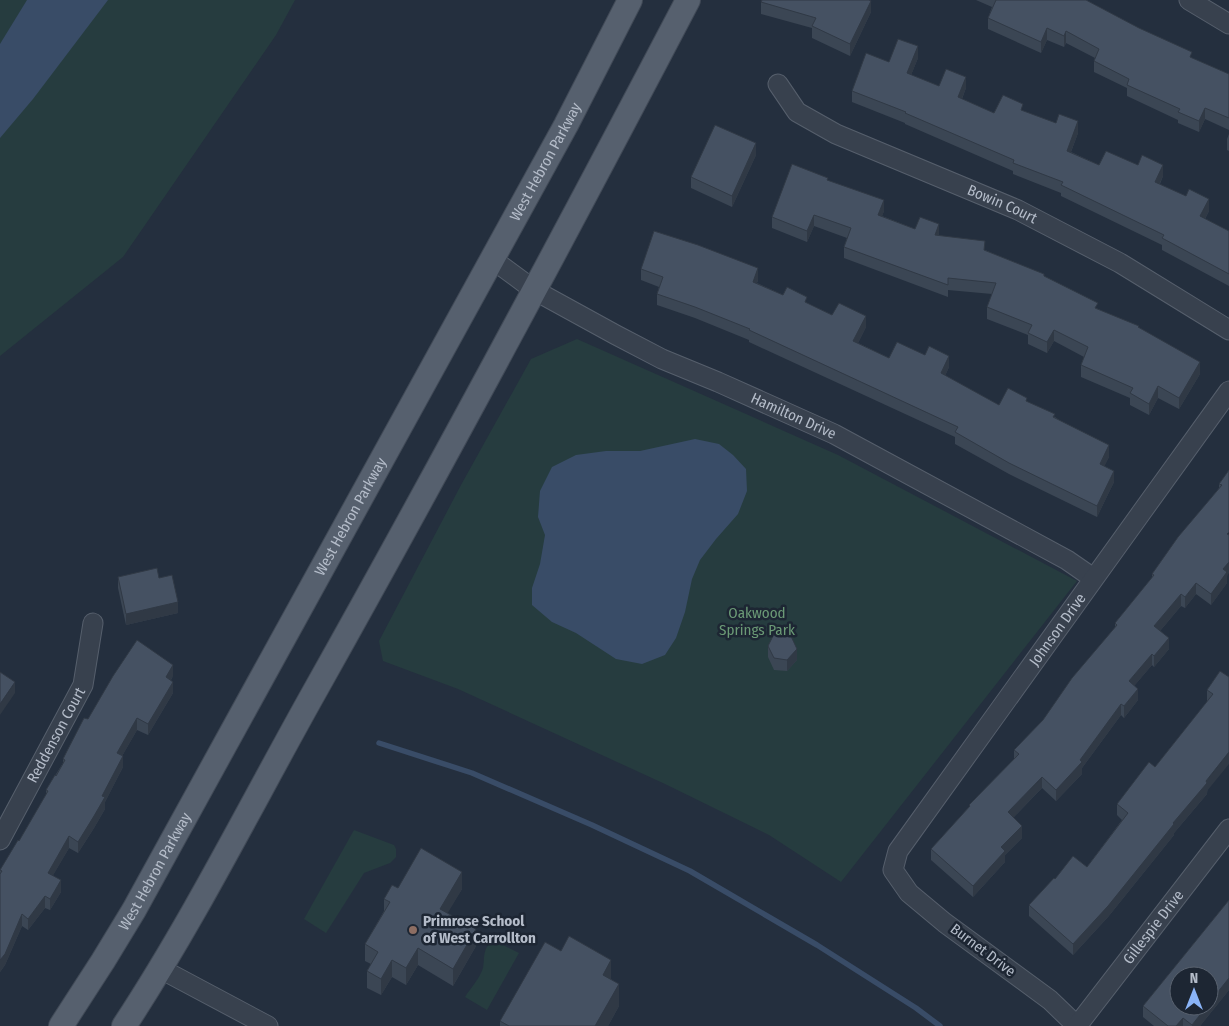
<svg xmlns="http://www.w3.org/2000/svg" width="1229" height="1026" viewBox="0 0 1229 1026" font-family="'Fira Sans Condensed',sans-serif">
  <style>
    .green { fill: #263c3f }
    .water { fill: #394c67 }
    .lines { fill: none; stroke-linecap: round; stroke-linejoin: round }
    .stream { stroke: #394c67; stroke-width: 5.5 }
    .minor-casing { stroke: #565f6c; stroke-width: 21 }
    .major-casing { stroke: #414a57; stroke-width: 26 }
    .minor { stroke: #38414e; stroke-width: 19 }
    .major { stroke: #56606e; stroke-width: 24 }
    .wall { fill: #3b4654 }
    .shaded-wall { fill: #303945 }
    .building { fill: #455162; stroke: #303945 }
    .education-dot { fill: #8d6e63; stroke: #1d2633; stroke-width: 2 }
    .labels { text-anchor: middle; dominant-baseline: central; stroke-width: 5; stroke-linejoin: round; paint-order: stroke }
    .street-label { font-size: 15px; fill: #b4bcc9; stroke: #1d2633 }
    .park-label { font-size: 15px; fill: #6b9a76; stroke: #1d2633 }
    .poi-label { font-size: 15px; font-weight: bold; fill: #b4bcc9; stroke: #1d2633; text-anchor: start }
  </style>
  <rect width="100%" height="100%" fill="#242f3e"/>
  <g class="green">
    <path d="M0,0h295l-19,35 -153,222 -123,99z"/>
    <path d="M577,339l261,116 239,126 -236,301 -72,-47 -104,-51 -207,-95 -75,-28 -4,-20 82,-156 70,-126z"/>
    <path d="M354,830l40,15 2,4v8l-6,6 -26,10 -38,60 -22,-14z"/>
    <path d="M492,942l9,2 18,9 -32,57 -22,-13c5,-8 15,-19 18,-29 2,-10 -1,-19 9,-26z"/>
  </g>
  <g class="water">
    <path d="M27,0h81l-75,99 -33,39v-94z"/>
    <path d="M695,439l24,5 14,11 13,14 1,22 -9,23 -22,25 -16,21 -8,19 -7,33 -9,26 -11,17 -23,9 -26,-5 -40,-26 -24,-11 -20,-17v-17l8,-24 5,-29 -7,-18 2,-26 12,-24 24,-12 30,-4h34z"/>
  </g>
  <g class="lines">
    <path class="stream" d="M379,743l93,30 120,52 98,46 127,74 99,63 24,18"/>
    <defs>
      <g id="minor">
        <path d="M1189,0l40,24"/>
        <path id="s1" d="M778,84l19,28 39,22 182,76 102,53 109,67"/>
        <path id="s2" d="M492,259l42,31 82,45 46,24 56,23 116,52 233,126 26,18"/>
        <path id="s3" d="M0,840l83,-155 10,-62"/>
        <path d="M161,969l107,57"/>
        <path id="s4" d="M1077,1026l-27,-26 -105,-77 -36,-30 -16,-23 5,-19c111,-152 220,-307 331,-460"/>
        <path id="s5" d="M1077,1026l152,-197"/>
      </g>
      <g id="major">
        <path id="s6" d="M61,1026l42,-65 31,-51 432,-785 64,-125"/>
        <path d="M124,1026c71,-108 129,-225 192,-337 128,-228 251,-458 372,-689"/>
      </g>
    </defs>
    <use href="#minor" class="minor-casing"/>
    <use href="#major" class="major-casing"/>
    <use href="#minor" class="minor"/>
    <use href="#major" class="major"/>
  </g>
  <g class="wall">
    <path d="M976,0h110l106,58 37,16v56l-24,-11 -6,13 -21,-9v-3l-51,-24v-8l-33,-16v-11l1,-3 -29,-15 -2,4 -17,-7 -6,13 -53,-24v-11l4,-11z"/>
    <path d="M761,2l110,10 -21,44 -38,-18v-10l-51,-14z"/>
    <path d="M918,58l-7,17 28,11 27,2 -4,11 32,14 29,-2 55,22 -7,19 28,13 64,11 -3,8 49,27 -4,8 24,12v55l-67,-36v-5l-101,-49v-3l-48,-19v-3l-108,-47v-1l-53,-21v-11l37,-29z"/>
    <path d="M1229,134v17l-2,-1v-11z"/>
    <path d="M756,155l-24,52 -41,-19v-11z"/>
    <path d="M828,181l56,30 -2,5 33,13 70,21 59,26 54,33 41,19 61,46 -21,35 -21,-11 -9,17 -19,-10v-7l-49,-21v-12l3,-8 -30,-16 -7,12 -19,-9v-9l-41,-16v-12l5,-13 -44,-4v7l-104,-39v-11l3,-9 -33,-12 -7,16 -35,-14v-11z"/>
    <path d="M641,269l117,11 -1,3 26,12 24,8 25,12 34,12 -8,16 31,15 60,9 -4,9 54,29 28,-3 28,15 54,40 -5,9 10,16 -17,35 -88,-43 -54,-30v-7l-206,-95v-2l-54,-22 -38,-13v-11l2,-7 -18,-7z"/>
    <path d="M1229,470l-2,113 -16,22 -15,-11 -11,14 -4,-2 -21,25 9,18 -15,18 -2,-2 -18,21 4,14 -14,18 -3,-3 -39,53v6l-26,27 -14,-13 -29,30 9,20 -17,17v7l-32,35 -42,-37v-11l38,-42v-2l45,-46v-9l29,-30 72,-92v-5l37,-45v-4l67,-86v-4z"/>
    <path d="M118,577l41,1 19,35 -52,12 -8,-37z"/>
    <path d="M768,646l29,14 -10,11 -13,-1 -6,-13z"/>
    <path d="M1220,671l-13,123 -33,39v2l-66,82 -35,38 -44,-39v-11l26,-26 32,-12 35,-47 -5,-5v-11l38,-37 52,-65v-12z"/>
    <path d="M173,676l-2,4 2,13 -25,42 -11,-5 -15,26 1,11 -18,35v7l-11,19 -16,25 -9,-5 -16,27 8,17 -11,18 -5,-2 -17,22 -6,-4 -17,39 -5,7v-102l19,-29 27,-46v-5l17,-27v-4z"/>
    <path d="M398,888l64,1 -15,24 29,33 -23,40 -35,-21 -12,20 -14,-8 -11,18 -14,-7v-17l4,-7 -6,-3v-17l19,-33v-12z"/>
    <path d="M1229,900v90l-29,36h-46l-11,-9v-11z"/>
    <path d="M611,979l8,27 -11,20h-108v-5z"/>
  </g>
  <g class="shaded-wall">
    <path d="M871,1v11l-21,44v-12z"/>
    <path d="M1047,28v12l-6,13v-11z"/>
    <path d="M1066,31v12l-2,4v-11z"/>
    <path d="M918,46v12l-11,27v-12z"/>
    <path d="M966,77v11l-8,20v-11z"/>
    <path d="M1205,108v11l-6,13v-11z"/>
    <path d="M1078,121v12l-11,29v-11z"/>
    <path d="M756,143v12l-24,52v-11z"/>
    <path d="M1163,165v11l-8,17v-11z"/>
    <path d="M1209,199v12l-9,17v-12z"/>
    <path d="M884,200v11l-6,16v-12z"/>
    <path d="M814,215v11l-7,16v-11z"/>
    <path d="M939,224v12l-4,11v-12z"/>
    <path d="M758,268v12l-5,13v-11z"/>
    <path d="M866,316v11l-13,26v-12z"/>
    <path d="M1054,330v11l-7,12v-11z"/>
    <path d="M949,356v11l-8,18v-12z"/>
    <path d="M1200,362v12l-21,35v-11z"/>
    <path d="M1158,386v12l-9,17v-11z"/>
    <path d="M1109,445v12l-9,19v-12z"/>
    <path d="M1114,471v11l-17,35v-11z"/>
    <path d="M1229,562v11l-2,3v7l-16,22v-11l12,-25z"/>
    <path d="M1196,583v11l-11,14v-11z"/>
    <path d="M1181,594v12l-27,32v-12z"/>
    <path d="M178,602v11l-52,12v-11z"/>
    <path d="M1169,638v11l-15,18v-11z"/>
    <path d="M797,649v11l-10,11v-11z"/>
    <path d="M1152,654v11l-23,27v-11z"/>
    <path d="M173,665v11l-7,12v-11z"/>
    <path d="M15,682v11l-15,22v-11z"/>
    <path d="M173,682v11l-25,42v-11z"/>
    <path d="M1138,689v11l-14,18v-12z"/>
    <path d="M1121,704v11l-39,53v6l-26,27v-11l24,-30z"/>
    <path d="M137,718v12l-20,35v-12z"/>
    <path d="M1229,752v12l-22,27v3l-33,39v2l-66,82 -35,38v-11l100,-121z"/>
    <path d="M123,756v11l-18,35v7l-11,19 -16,25v-11z"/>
    <path d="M1042,777v11l-34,35v-11z"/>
    <path d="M1022,826v12l-17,17v7l-32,35v-11l28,-39z"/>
    <path d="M69,836v12l-21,36v-11z"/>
    <path d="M462,872v17l-22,37v-17z"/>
    <path d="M61,880v12l-11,18v-11z"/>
    <path d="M45,896v12l-17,22v-11z"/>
    <path d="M22,914v12l-17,39 -5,7v-12z"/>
    <path d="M476,929v17l-23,40v-17z"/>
    <path d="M418,948v17l-12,20v-17z"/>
    <path d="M392,960v17l-11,18v-16z"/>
    <path d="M611,960v22l-8,-7z"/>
    <path d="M1229,978v12l-29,36h-8v-1l15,-19h2v-3z"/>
    <path d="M619,984v22l-11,20h-13z"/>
    <path d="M1183,1018v8h-7z"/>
  </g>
  <g class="building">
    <path d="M762,0h107l2,1 -21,43 -38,-18 4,-8 -55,-16z"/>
    <path d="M996,0h90l53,28 53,24 -2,5 39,17v44l-24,-10 -6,13 -21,-9 2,-3 -53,-24 2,-6 -35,-18 5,-12 -33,-18 -2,5 -17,-8 -6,14 -53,-24z"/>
    <path d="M898,39l20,7 -11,27 32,13 7,-17 20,8 -8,20 36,16 9,-18 20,9 -2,6 35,13 3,-9 19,7 -11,30 32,14 7,-14 32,14 4,-10 21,10 -8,17 31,14 3,-7 20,10 -9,17 29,15v43l-67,-36 2,-3 -103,-50 2,-3 -50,-19 1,-3 -109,-47 1,-1 -54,-21 14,-38 23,9z"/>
    <path d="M715,125l41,18 -24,53 -41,-19z"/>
    <path d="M792,164l36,14 -1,2 57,20 -6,15 37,14 5,-12 19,7 -4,11 50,6 -1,9 60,24v2l54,27 -3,5 44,18 -1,1 62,35 -21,36 -21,-12 -9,18 -19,-11 3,-5 -52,-23 7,-18 -34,-17 -7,12 -19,-9 4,-8 -45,-18 9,-24 -48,-5v7l-104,-38 7,-19 -37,-13 -7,16 -35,-14z"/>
    <path d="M654,231l44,14 60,23 -5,14 30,13 4,-8 20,10 -2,5 27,13 7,-12 27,13 -13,25 36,17 8,-16 28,13 4,-9 20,10 -8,17 58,32 9,-17 19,10 -1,3 29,13 -2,3 56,28 -9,19 14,7 -17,35 -88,-43 -54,-31 3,-5 -209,-97 1,-1 -55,-22 -38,-13 6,-17 -22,-8z"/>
    <path d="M1229,470v62l-2,2 2,1v27l-6,7 4,3 -16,22 -15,-11 -11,14 -4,-3 -27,32 15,12 -15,18 -2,-2 -23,27 9,8 -14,17 -3,-2 -41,56 2,2 -26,28 -14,-13 -34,35 14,14 -21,21 4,4 -32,35 -42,-37 39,-43 -1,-1 50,-51 -5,-4 29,-30 29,-42 45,-53 -2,-2 39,-48 -2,-1 26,-37 44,-52 -3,-1z"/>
    <path d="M157,568l2,10 13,-3 6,27 -52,12 -8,-37z"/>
    <path d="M775,632l15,2 7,15 -10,11 -13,-2 -6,-12z"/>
    <path d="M137,640l36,25 -7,12 7,5 -25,42 -11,-6 -20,35 6,3 -21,40 3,1 -11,19 -16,26 -9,-6 -21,37 13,7 -11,19 -5,-3 -17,23 -6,-5 -17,40 -5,6v-86l2,-3 -2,-1 18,-30 1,1 29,-50 -2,-1 9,-15 1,1 9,-16 -2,-1 4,-8 17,-33 4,1 25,-43z"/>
    <path d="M1220,671l9,6v75l-23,29 1,2 -34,40 1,1 -66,82 -35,38 -44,-39 25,-27 1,1 18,-23 14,11 41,-54 -11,-9 32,-42 6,5 58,-73 -6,-4z"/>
    <path d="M0,672l15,10 -15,22z"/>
    <path d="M421,848l41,24 -22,37 36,20 -23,40 -35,-21 -12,20 -14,-8 -11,19 -14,-8 11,-19 -13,-8 25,-42 -6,-3 8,-14 6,3z"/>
    <path d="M1229,900v78l-20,25v-27h-30v30h28l-15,19 -9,-7 -7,8h-8l-25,-20z"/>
    <path d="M569,936l42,24 -8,15 16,9 -24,42h-86l-9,-5 45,-79 16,9z"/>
  </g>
  <circle class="education-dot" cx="413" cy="930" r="5"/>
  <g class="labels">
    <g class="street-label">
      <text stroke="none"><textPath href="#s6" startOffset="991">West Hebron Parkway</textPath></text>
      <text stroke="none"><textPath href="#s1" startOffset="259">Bowin Court</textPath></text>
      <text stroke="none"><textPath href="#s2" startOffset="341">Hamilton Drive</textPath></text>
      <text stroke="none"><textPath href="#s6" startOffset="586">West Hebron Parkway</textPath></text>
      <text stroke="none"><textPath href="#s4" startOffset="535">Johnson Drive</textPath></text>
      <text stroke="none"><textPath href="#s3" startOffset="119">Reddenson Court</textPath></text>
      <text stroke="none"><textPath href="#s6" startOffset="181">West Hebron Parkway</textPath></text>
      <text stroke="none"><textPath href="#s5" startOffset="125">Gillespie Drive</textPath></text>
      <text transform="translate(983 950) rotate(37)">Burnet Drive</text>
    </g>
    <g class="park-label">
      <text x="757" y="613">Oakwood<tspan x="757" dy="17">Springs Park</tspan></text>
    </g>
    <g class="poi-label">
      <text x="423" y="921">Primrose School<tspan x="423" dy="17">of West Carrollton</tspan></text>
    </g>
  </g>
  <g transform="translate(1194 991)"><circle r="24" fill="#1d2633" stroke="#59626f"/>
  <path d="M0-4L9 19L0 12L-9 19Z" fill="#8ab4f8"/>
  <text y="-8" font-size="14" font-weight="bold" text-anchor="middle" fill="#b4bcc9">N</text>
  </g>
</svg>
